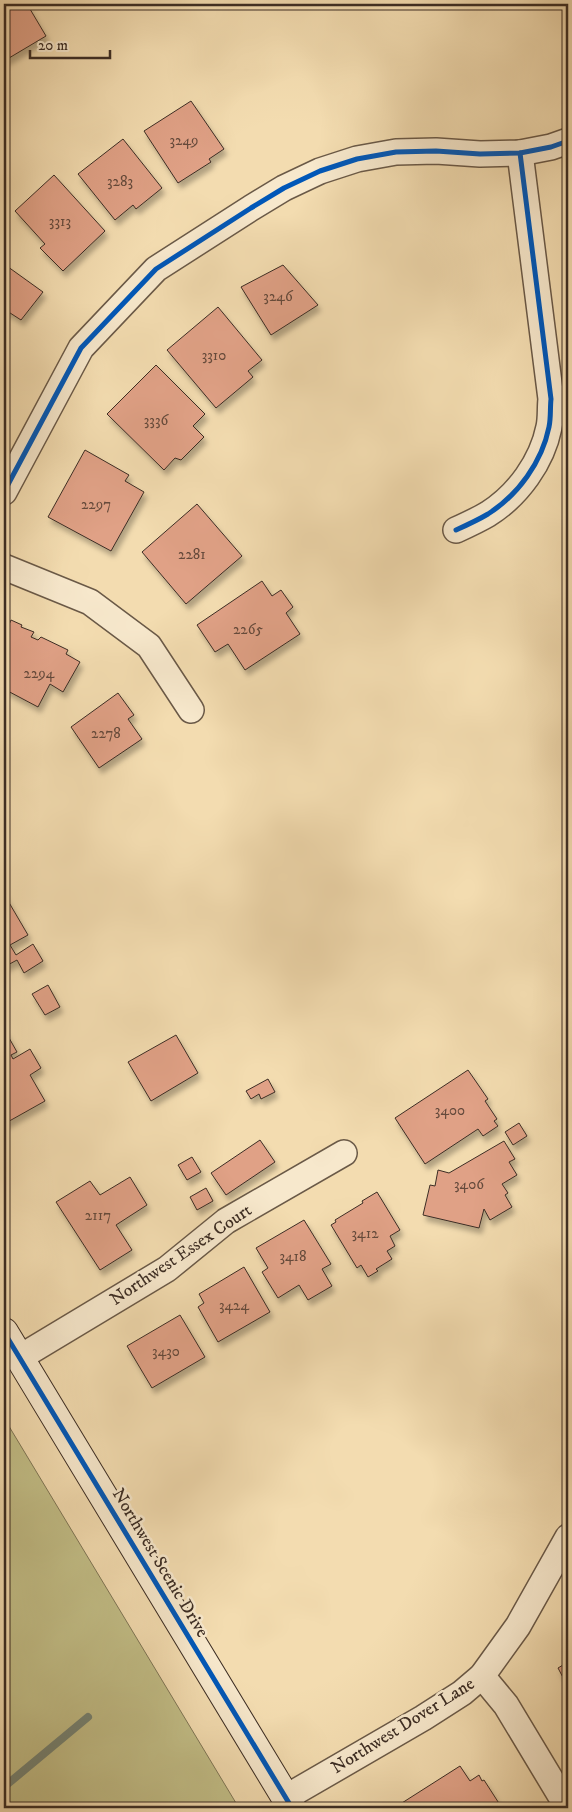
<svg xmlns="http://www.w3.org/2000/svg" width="572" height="1812" viewBox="0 0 572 1812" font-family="'IM FELL DW Pica',serif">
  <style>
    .green { fill: #c2be87; stroke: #7f7656 }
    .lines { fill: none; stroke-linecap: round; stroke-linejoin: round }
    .stream { stroke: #758374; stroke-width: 8 }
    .building { fill: #e0a186; stroke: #3c2d24; filter: url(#shadow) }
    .street-casing { stroke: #6a5947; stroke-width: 28 }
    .secondary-casing { stroke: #3c2d24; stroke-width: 30 }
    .street { stroke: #f7e8cc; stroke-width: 25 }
    .secondary { stroke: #f7e8cc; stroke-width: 28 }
    .cycleway-casing { stroke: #f7e8cc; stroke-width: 8 }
    .cycleway { stroke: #0057b8; stroke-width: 5 }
    .labels { text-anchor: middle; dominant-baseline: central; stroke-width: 5; stroke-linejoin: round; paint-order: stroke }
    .number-label { font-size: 15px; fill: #654a3c }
    .street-label { font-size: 18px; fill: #3c2d24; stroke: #f7e8cc }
  </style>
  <defs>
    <filter id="shadow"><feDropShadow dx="3" dy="5.5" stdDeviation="2.5" flood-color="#0004"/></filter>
  </defs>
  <rect width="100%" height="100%" fill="#f3dcb0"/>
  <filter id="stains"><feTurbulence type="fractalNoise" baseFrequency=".004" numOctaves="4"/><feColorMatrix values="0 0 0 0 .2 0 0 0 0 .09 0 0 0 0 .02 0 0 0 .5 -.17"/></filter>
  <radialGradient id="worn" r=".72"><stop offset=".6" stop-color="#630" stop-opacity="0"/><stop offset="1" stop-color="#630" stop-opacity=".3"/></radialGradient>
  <path class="green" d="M4,1418l235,390h-235z"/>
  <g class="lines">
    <path class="stream" d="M4,1787l84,-70"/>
  </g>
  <g class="building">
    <path d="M4,4h23l19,32 -42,25z"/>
    <path d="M191,101l33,48 -15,10 2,3 -33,21 -34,-52z"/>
    <path d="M123,139l39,49 -26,21 -3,-4 -18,15 -37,-46z"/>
    <path d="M54,175l51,56 -42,40 -23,-23 5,-4 -30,-33z"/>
    <path d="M4,264l39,28 -22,28 -14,-9 -3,5z"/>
    <path d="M283,265l35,40 -47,30 -30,-48z"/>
    <path d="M218,307l44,53 -14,11 5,6 -37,31 -49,-58z"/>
    <path d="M156,365l49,49 -12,12 11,11 -23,23 -6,-2 -11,12 -57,-56z"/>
    <path d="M85,450l44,25 -4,6 19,11 -33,59 -63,-34z"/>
    <path d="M197,504l45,52 -56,48 -44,-52z"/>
    <path d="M262,581l10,15 9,-6 12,17 -7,6 14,21 -55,36 -17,-26 -13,8 -18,-27z"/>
    <path d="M11,620l11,5 -1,2 13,5 -3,5 7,3 3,-3 27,13 -2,4 14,8 -17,30 -13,-8 -12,23 -34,-18v-53z"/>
    <path d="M118,693l16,22 -6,4 14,20 -43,29 -28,-41z"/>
    <path d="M4,894l24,41 -18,10 6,10 17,-11 10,17 -19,12 -7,-13 -13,7z"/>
    <path d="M48,985l12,22 -15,8 -13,-21z"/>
    <path d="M4,1029l13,23 -6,3 2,4 17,-10 11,19 -11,7 15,26 -41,23z"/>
    <path d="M176,1035l22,38 -47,28 -23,-39z"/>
    <path d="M468,1070l20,29 -3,2 12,18 -3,2 4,5 -15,10 -5,-7 -53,35 -30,-46z"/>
    <path d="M268,1079l7,13 -14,7 -2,-5 -8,5 -5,-8z"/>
    <path d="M519,1123l8,13 -14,9 -8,-13z"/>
    <path d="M260,1140l15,22 -49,33 -15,-22z"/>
    <path d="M504,1141l11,18 -6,3 8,13 -15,9 6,9 -3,2 7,12 -22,13 -6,-11 -5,19 -56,-13 7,-30 5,1 3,-16 11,3z"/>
    <path d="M192,1157l9,15 -14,8 -9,-15z"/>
    <path d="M130,1177l17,28 -31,20 16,25 -32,20 -44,-68 34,-21 10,14z"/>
    <path d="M206,1188l7,13 -16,9 -7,-13z"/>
    <path d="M377,1192l23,38 -10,6 5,10 -8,5 5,8 -16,10 2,2 -10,6 -7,-12 -4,3 -26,-43 5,-3 -1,-2 28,-17 -1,-2z"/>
    <path d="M304,1220l27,44 -9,5 10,17 -24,14 -9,-15 -21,13 -16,-26 6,-4 -12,-20z"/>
    <path d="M244,1267l26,45 -52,30 -20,-35 6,-4 -5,-9z"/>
    <path d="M180,1315l25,42 -53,31 -25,-42z"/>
    <path d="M568,1662v25l-10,-19z"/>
    <path d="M460,1766l10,15 9,-6 3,6 2,-1 18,28h-108z"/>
  </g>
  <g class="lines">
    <defs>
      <g id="street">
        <path d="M4,492l77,-144 75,-79 95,-61 33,-20 36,-17 37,-12 39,-7 40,-1 44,3 40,-1 31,-6 17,-6"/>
        <path d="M456,530c11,-5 22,-10 32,-16 30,-19 54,-52 61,-87 2,-9 1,-19 2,-28l-31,-246"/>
        <path d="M4,567l86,35 59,44 42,64"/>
        <path d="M19,1358l148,-89 59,-48 118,-68"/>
        <path d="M482,1676l24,29 62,103"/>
        <path d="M285,1798l138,-80 39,-25 20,-17 36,-50 50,-89"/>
      </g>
      <path id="secondary" d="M4,1332l288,476"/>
    </defs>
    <use href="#street" class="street-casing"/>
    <use href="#secondary" class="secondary-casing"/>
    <use href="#street" class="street"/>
    <use href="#secondary" class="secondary"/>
    <defs>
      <g id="cycleway">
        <path d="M4,492l77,-144 75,-79 95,-61 33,-20 36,-17 37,-12 39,-7 40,-1 44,3 40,-1 31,-6 17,-6"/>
        <path d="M456,530c11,-5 22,-10 32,-16 30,-19 54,-52 61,-87 2,-9 1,-19 2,-28l-31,-246"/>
        <path d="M4,1332l288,476"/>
      </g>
    </defs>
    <use href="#cycleway" class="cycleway-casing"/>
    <use href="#cycleway" class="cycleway"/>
  </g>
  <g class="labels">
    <g class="number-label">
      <text x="184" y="140">3249</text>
      <text x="120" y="181">3283</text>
      <text x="60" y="221">3313</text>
      <text x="278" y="296">3246</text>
      <text x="214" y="355">3310</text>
      <text x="156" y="420">3336</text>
      <text x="96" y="504">2297</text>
      <text x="192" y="554">2281</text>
      <text x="248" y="629">2265</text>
      <text x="39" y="673">2294</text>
      <text x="106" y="733">2278</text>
      <text x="450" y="1110">3400</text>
      <text x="469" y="1184">3406</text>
      <text x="98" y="1215">2117</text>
      <text x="365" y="1233">3412</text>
      <text x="293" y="1256">3418</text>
      <text x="234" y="1305">3424</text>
      <text x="166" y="1351">3430</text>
    </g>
    <g class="street-label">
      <text transform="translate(181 1255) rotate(-34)">Northwest Essex Court</text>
      <text transform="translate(160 1563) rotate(59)">Northwest Scenic Drive</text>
      <text transform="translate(403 1726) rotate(-32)">Northwest Dover Lane</text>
    </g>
  </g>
  <rect width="572" height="1812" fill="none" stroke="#f3dcb0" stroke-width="20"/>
  <rect x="5" y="5" width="562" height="1802" fill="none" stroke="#3c2d24" stroke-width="2.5"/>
  <rect x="10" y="10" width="552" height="1792" fill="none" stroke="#3c2d24"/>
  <path d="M30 50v8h80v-8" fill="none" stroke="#3c2d24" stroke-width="2.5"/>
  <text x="38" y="50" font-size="15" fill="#3c2d24" stroke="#f7e8cc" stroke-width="4" paint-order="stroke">20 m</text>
  <rect width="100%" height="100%" filter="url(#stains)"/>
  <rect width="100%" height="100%" fill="url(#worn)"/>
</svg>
